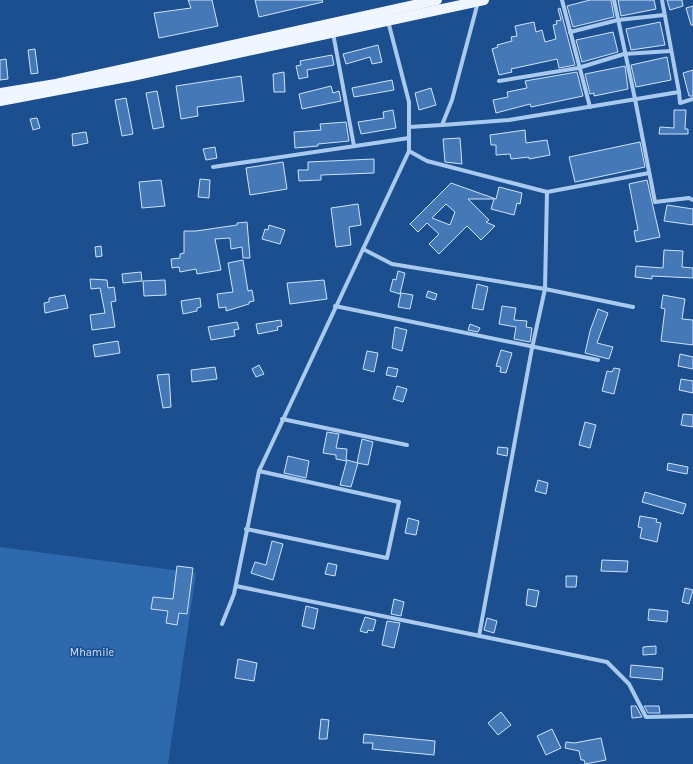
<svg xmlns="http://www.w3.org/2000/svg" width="693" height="764" viewBox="0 0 693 764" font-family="Karla,sans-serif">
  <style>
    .green { fill: #2e69ad }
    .building { fill: #4478b7; stroke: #cfe3fa; fill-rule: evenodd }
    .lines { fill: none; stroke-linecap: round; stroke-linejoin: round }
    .minor { stroke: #a9c9ee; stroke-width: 4 }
    .primary { stroke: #f0f6ff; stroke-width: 10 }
    .labels { text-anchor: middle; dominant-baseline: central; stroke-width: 3; stroke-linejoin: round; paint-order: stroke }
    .park-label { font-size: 11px; fill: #cfe3fa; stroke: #1b4f8f }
  </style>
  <rect width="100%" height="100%" fill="#1b4f8f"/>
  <path class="green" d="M0,547l196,26 -28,191h-168z"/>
  <g class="building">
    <path d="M188,0h24l6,26 -59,12 -5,-25 37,-5z"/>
    <path d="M255,0h67l1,2 -64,15z"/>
    <path d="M590,0h21l3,17 -41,10 -6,-21z"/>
    <path d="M618,0h36l2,9 -35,7z"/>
    <path d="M667,0h15l1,6 -13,4z"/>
    <path d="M693,6v19h-2l-5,-17z"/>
    <path d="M560,8l15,57 -16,3 -2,-9 -46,10 1,3 -13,3 -7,-26 6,-2 -1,-2 15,-4 -1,-4 6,-1 -2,-10 19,-4 2,10 6,-2 3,12 11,-3 -3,-14 4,-1 -1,-3 5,-1 -3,-11z"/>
    <path d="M660,22l5,23 -34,5 -5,-21z"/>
    <path d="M613,32l5,20 -36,10 -6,-22z"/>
    <path d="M378,45l4,17 -10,2 -2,-7 -24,7 -3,-10z"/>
    <path d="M35,49l3,24 -7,1 -3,-24z"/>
    <path d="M332,55l2,10 -27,5 1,7 -9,2 -3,-13 5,-1 -1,-4z"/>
    <path d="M667,57l4,23 -35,7 -5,-22z"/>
    <path d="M6,59l2,20 -8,1v-20z"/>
    <path d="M625,66l3,23 -34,7v-3l-4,1 -5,-20z"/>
    <path d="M693,70v26h-4l-6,-23z"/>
    <path d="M284,72l1,20h-11l-1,-18z"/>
    <path d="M577,72l6,24 -52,11 -1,-3 -34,9 -3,-13 15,-3 -1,-5 20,-4 -2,-7z"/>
    <path d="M241,76l3,25 -47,6 1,9 -17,3 -5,-33z"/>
    <path d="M392,80l2,10 -40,7 -2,-9z"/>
    <path d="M331,86l2,7 6,-2 2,10 -39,8 -3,-15z"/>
    <path d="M431,88l5,17 -17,5 -4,-17z"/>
    <path d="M157,91l7,36 -11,2 -7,-36z"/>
    <path d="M126,98l7,36 -11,2 -7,-36z"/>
    <path d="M393,110l3,18 -35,6 -3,-12 26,-4 -1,-6z"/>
    <path d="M674,110h12l-1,19h3v5h-29l1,-7 14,1z"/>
    <path d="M37,118l3,10 -7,2 -3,-11z"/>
    <path d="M346,122l3,19 -31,3v2l-23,2 -1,-16 27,-2 -1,-6z"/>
    <path d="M525,130l1,13 21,-3 3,15 -21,4v-2l-18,2 -1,-5 -14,1v-10h-5l-1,-10z"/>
    <path d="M86,132l2,11 -15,3 -1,-12z"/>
    <path d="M460,138l2,26 -17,-2 -2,-23z"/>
    <path d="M640,142l5,25 -70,15 -6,-25z"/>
    <path d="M215,147l2,11 -11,2 -3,-11z"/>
    <path d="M374,159v14l-53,2v5l-22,1 -1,-11h10v-8z"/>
    <path d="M283,162l4,27 -37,6 -4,-27z"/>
    <path d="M200,179l10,1 -1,18 -11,-1z"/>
    <path d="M161,180l4,26 -23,2 -3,-26z"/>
    <path d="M647,180l13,57 -24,5 -2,-11 4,-1 -9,-46z"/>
    <path d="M451,183l45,16 3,-12 23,6 -2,11 -3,-1 -3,12 -23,-6 3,-10h-26l21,21 -3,2 9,4 -14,14 -14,-14 -28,28 -10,-10 10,-10 -12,-11 -9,9 -8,-8zM446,204l9,8 -5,13 -18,-7z"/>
    <path d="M358,204l3,21 -12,2 2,18 -15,2 -5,-39z"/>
    <path d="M667,205l26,4v16l-29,-4z"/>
    <path d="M247,222l3,36h-7l-1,-11 -11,2 -1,-11 -15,1 6,31 -24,4 -1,-5 -16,3 -1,-5 -7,1 -1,-9 9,-1v-4l4,-1v-22h12l41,-6v-2z"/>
    <path d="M269,225l16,5 -5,14 -18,-5 3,-10 3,1z"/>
    <path d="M101,246l1,10 -6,1 -1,-10z"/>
    <path d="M664,250l19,1 -1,16 11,1v10l-41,-2v3l-17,-2 1,-11 27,2z"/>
    <path d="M243,260l5,31 4,-1 2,11 -5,1v2l-23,7v-4l-7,1 -2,-14 16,-2 -5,-29z"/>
    <path d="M398,271l7,2 -5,21 -10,-3 3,-12 3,1z"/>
    <path d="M141,272l1,9 -19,2 -1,-9z"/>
    <path d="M90,279l17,1 1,8 6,-1 2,14 -5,1 4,25 -23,3 -2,-15 15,-2 -5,-25 -9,1z"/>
    <path d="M165,280l1,15 -22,1 -1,-15z"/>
    <path d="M324,280l3,19 -37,5 -3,-21z"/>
    <path d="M477,284l11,3 -5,23 -11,-2z"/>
    <path d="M428,291l9,3 -2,6 -9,-3z"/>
    <path d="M401,293l12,2 -3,14 -12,-2z"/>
    <path d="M65,295l3,13 -23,5 -1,-10 5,-1v-4z"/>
    <path d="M663,295l22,4 -3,20 11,1v25l-32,-4 4,-32 -4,-1z"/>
    <path d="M200,298l1,9 -4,1v3l-14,3 -2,-13z"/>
    <path d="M502,306l14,2 -2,12 13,1 -1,6 6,1 -2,14 -16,-3 2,-12 -17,-3z"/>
    <path d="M598,309l10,4 -11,30 16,4 -4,12 -24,-6 5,-22z"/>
    <path d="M281,320l1,6 -5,1 1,3 -20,4 -2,-10z"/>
    <path d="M237,322l2,7 -5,1 1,6 -24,4 -3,-13z"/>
    <path d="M470,324l10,4 -2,4 -10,-2z"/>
    <path d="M395,327l12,3 -5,21 -10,-3z"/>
    <path d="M118,341l2,12 -25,4 -2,-12z"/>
    <path d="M501,350l11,3 -6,20 -6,-1 1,-5 -5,-1z"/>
    <path d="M367,351l11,2 -4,19 -11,-3z"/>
    <path d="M680,354l13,3v12l-15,-3z"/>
    <path d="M259,365l5,9 -8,3 -4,-8z"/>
    <path d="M215,367l2,12 -25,3 -1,-12z"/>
    <path d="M388,367l10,2 -2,8 -10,-2z"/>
    <path d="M614,368l6,1 -6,25 -12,-3 5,-20 5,1z"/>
    <path d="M169,374l2,33 -8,1 -6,-33z"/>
    <path d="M681,379l12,2v12l-14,-3z"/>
    <path d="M397,386l10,3 -4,13 -10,-3z"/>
    <path d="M683,414l10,1v12l-12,-2z"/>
    <path d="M585,422l11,3 -6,23 -11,-3z"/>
    <path d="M327,432l12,2 -3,14 11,1 -1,12 -10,-2v-4l-13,-2z"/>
    <path d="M362,439l11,3 -5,23 -11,-2z"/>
    <path d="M498,447l10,1 -1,8 -10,-2z"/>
    <path d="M288,456l21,5 -3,17 -22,-5z"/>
    <path d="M347,460l11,3 -7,24 -11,-2z"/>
    <path d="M668,463l20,4 -1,7 -20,-4z"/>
    <path d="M538,480l10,3 -2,11 -11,-3z"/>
    <path d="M645,492l41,12 -3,10 -41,-12z"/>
    <path d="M640,516l17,3 -1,3 5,1 -4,19 -17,-4 2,-10 -4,-1z"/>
    <path d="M408,518l11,3 -3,14 -11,-2z"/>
    <path d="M272,541l11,3 -10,36 -22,-7 4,-11 11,3z"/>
    <path d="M602,560l26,1 -1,11 -26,-1z"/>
    <path d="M328,563l9,2 -2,11 -10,-2z"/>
    <path d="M177,566l16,2 -6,46 -8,-1 -2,12 -11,-2 2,-12 -17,-2 2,-12 20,2z"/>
    <path d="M566,576h11l-1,11h-10z"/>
    <path d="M685,588l8,2 -4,14 -7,-2z"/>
    <path d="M528,589l11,2 -3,16 -10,-2z"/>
    <path d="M394,599l10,3 -3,14 -10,-2z"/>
    <path d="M306,606l12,3 -4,20 -12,-3z"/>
    <path d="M649,609l19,2 -1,11 -19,-2z"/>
    <path d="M365,617l11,3 -3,11 -5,-1 -1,3 -7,-2z"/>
    <path d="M487,618l10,3 -3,12 -10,-3z"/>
    <path d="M387,621l13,2 -6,25 -12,-3z"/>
    <path d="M656,646v8l-13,1v-8z"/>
    <path d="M238,659l19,4 -3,18 -19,-3z"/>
    <path d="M631,665l32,3 -1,12 -32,-3z"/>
    <path d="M631,706h5l6,11 -10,1z"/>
    <path d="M644,706h15l1,7h-12z"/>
    <path d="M501,712l10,13 -13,10 -10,-12z"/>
    <path d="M321,719l8,1 -2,19h-8z"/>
    <path d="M552,729l9,19 -15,7 -9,-19z"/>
    <path d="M364,734l71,7 -1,14 -62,-6 1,-6h-10z"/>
    <path d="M601,738l5,22 -21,4 -1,-4h-3l-2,-9 -14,-3 1,-6 8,1z"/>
  </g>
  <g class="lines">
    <g class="minor">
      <path d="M562,0l28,107"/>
      <path d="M614,0l21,99 20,103 34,-4 4,2"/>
      <path d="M570,32l48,-12 46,-5"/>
      <path d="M333,33l21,113"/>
      <path d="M499,81l79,-13 46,-14 47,-3"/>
      <path d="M679,92l1,11 13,-4"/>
      <path d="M442,125l67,-5 170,-28 -17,-92"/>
      <path d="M409,127l33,-2 10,-25 26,-98"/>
      <path d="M409,151l18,10 120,31"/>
      <path d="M213,167l196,-29"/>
      <path d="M363,249l29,15 153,25 88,18"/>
      <path d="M335,306l263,54"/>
      <path d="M282,419l125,26"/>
      <path d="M246,529l141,29 12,-56 -140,-31"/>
      <path d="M236,586l371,76 22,22 17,33 47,-1"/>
      <path d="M222,624l12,-30 25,-123 150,-320v-49l-21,-81"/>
      <path d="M479,636l53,-288 13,-59 2,-97 102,-19"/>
    </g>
    <g class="primary">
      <path d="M0,93l56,-9 381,-84"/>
      <path d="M0,101l132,-25 352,-76"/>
    </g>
  </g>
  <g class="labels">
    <g class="park-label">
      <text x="92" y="652">Mhamile</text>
    </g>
  </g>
</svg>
